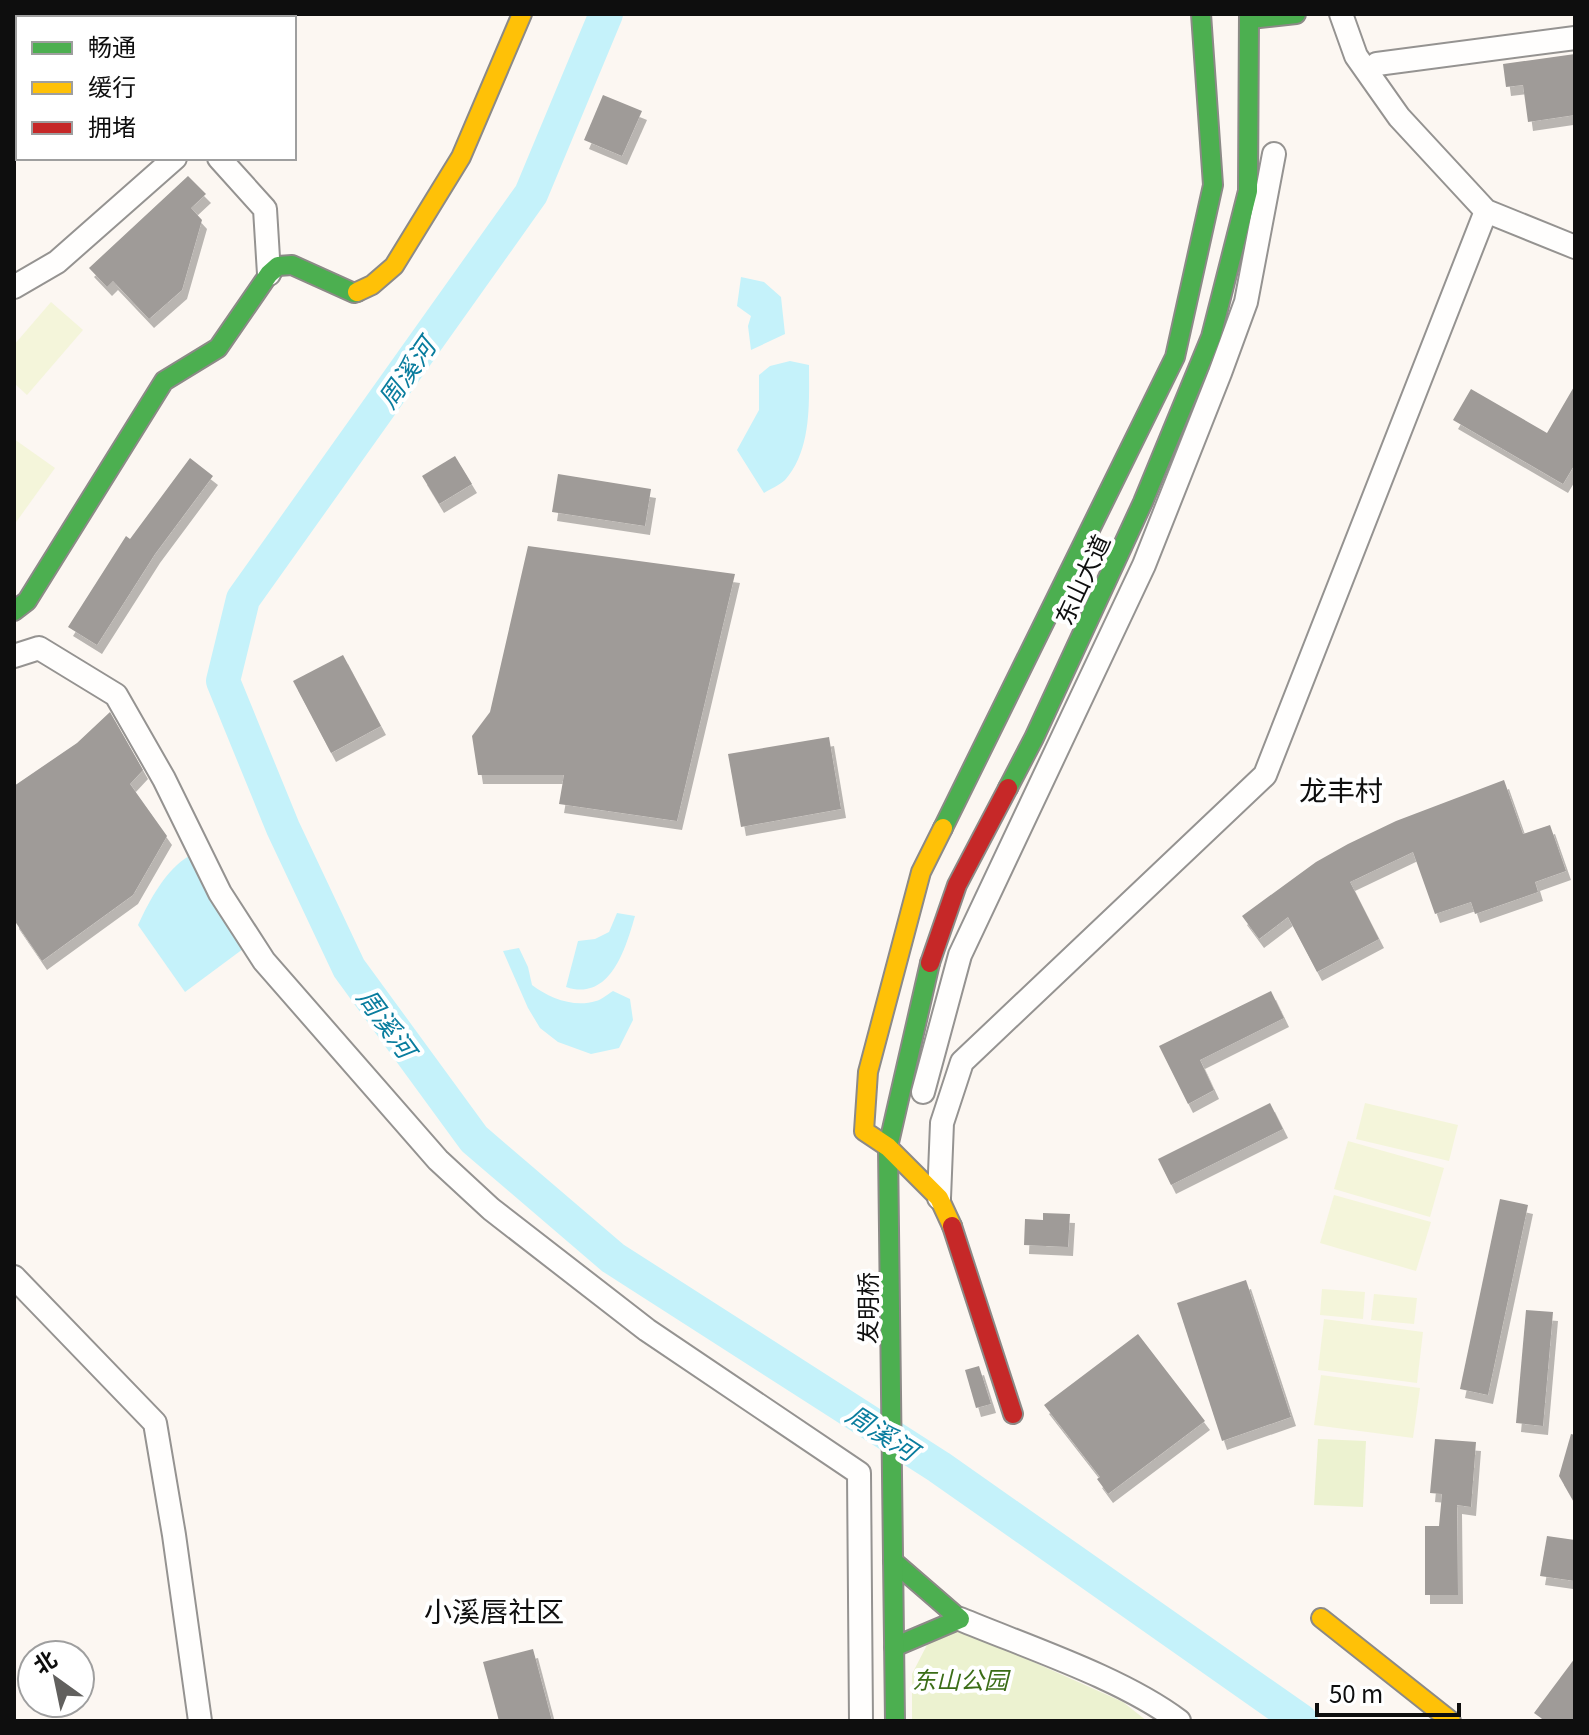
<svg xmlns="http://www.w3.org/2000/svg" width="1589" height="1735" viewBox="0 0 1589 1735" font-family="Georgia,'Noto Sans SC',serif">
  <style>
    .green { fill: #ecf2d0 }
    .pitch { fill: #f4f5da }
    .water { fill: #c5f2fa }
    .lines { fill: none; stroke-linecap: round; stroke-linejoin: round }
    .river { stroke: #c5f2fa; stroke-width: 34 }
    .building { fill: #9f9b98; filter: url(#shadow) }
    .street-casing { stroke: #959391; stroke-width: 26 }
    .fast-casing { stroke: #8c8a87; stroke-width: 22 }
    .slow-casing { stroke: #8c8a87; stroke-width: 22 }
    .jam-casing { stroke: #8c8a87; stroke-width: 22 }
    .street { stroke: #fffefd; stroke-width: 22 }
    .fast { stroke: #4caf50; stroke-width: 18 }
    .slow { stroke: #ffc107; stroke-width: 18 }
    .jam { stroke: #c62828; stroke-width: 18 }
    .labels { text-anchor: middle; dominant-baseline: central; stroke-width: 8; stroke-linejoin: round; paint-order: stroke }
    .street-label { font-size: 24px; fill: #0e0e0e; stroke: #fff }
    .park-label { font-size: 24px; font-style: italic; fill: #3b6d17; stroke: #fff }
    .water-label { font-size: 26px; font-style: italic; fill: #0a7d9e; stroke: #fff }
    .quarter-label { font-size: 28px; fill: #0e0e0e; stroke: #fff }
  </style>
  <defs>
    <filter id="shadow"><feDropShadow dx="5" dy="9" stdDeviation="0" flood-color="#0004"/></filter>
  </defs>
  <rect width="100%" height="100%" fill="#fcf7f2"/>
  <g class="green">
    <path d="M1318,1439l48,2 -3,66 -49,-2z"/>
    <path d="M959,1629l164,73 24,19h-235v-47l17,-33z"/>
  </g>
  <g class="pitch">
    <path d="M51,302l32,28 -56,65 -13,-12v-38z"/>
    <path d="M14,439l41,29 -41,57z"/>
    <path d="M1365,1103l93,22 -9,36 -93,-22z"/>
    <path d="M1348,1141l96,27 -14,49 -96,-28z"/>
    <path d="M1334,1195l97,27 -15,49 -96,-28z"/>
    <path d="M1322,1289l43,3 -2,27 -43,-4z"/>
    <path d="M1374,1294l43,4 -3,26 -43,-4z"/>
    <path d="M1324,1319l99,13 -6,51 -99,-13z"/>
    <path d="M1321,1375l99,13 -7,50 -99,-13z"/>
  </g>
  <g class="water">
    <path d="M741,277l23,5 17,15 4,37 -34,16 -3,-24 3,-10 -14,-10z"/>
    <path d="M790,361l19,4c0,37 3,85 -24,115 -5,5 -15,9 -21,13l-27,-43 22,-40v-35l11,-9z"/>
    <path d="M189,856l58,90 -62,46 -47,-67c11,-24 28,-56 51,-69z"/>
    <path d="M617,913l18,3c-9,31 -24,86 -69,71l12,-46 17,-2 14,-7z"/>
    <path d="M519,948l9,19 4,18c17,13 42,23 64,16 5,-1 12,-7 17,-10l17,8 3,21 -14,28 -28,6 -33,-12 -18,-14 -12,-20 -25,-57z"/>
  </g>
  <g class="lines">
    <path class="river" d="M606,14l-75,180 -288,405 -20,82 60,147 66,140 125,171 139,119 326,209 362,254"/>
  </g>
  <g class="building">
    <path d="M1575,54v61l-47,7 -5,-37 -17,2 -3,-23z"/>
    <path d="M603,95l39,16 -20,45 -38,-16z"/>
    <path d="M188,176l18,18 -15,14 11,12 -20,70 -33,29 -36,-38 -6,6 -18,-19z"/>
    <path d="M1575,385v79l-12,20 -110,-64 18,-31 76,44z"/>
    <path d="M455,456l17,28 -33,20 -17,-28z"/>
    <path d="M190,458l23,18 -58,78 -58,91 -29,-18 58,-91 4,3z"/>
    <path d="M558,474l93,15 -6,37 -93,-14z"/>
    <path d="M528,546l207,28 -58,247 -118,-17 5,-29h-86l-6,-39 18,-24z"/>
    <path d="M343,655l38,71 -50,27 -38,-72z"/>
    <path d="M110,712l33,58 -13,14 37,52 -34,59 -91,66 -28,-41v-134l63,-43z"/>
    <path d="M829,737l12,72 -100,18 -13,-73z"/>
    <path d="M1504,780l19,54 27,-9 16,46 -31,11 3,10 -63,22 -4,-12 -36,12 -22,-62 -63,30 29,57 -62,33 -29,-55 -29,22 -17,-23 74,-54 32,-18 48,-23z"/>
    <path d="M1271,991l13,27 -84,42 14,30 -26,14 -29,-58z"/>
    <path d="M1270,1103l13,26 -112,56 -13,-26z"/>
    <path d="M1500,1199l28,6 -40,190 -28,-6z"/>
    <path d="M1043,1213l27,1 -2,33 -44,-2 1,-26 18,1z"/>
    <path d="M1246,1280l45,137 -69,24 -45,-138z"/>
    <path d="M1526,1310l27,2 -10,114 -27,-3z"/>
    <path d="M1138,1334l67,87 -97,73 -11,-15 3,-2 -56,-72z"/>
    <path d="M979,1366l12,38 -15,4 -11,-38z"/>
    <path d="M1571,1434l4,1v69l-16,-28z"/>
    <path d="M1435,1439l41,3 -5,65 -14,-2 1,90h-33v-69h14l3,-32 -12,-1z"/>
    <path d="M1547,1536l28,4v41l-35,-5z"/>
    <path d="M533,1649l19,72h-53l-16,-59z"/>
    <path d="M1575,1658v63h-30l-11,-8z"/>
  </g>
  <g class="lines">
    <defs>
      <g id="street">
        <path d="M1341,14l15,42 43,61 87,94 89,36"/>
        <path d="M1377,64l198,-26"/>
        <path d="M219,158l46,51 4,65"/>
        <path d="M14,287l43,-25 118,-104"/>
        <path d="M14,656l25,-8 77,47 48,84 56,114 44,68 174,199 53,49 156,121 212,143 2,248"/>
        <path d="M923,1092l37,-137 184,-390 76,-192 26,-71 28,-148"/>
        <path d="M939,1198l3,-75 20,-61 303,-287 221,-564"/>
        <path d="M14,1277l141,146 19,112 26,186"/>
        <path d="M960,1619c67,28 162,59 219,102"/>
      </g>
      <g id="fast">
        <path d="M1250,19l46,-5"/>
        <path d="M14,611l13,-10 137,-220 54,-33 51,-74 9,-8 14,-1 62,28 3,-1"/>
        <path d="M1008,788l26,-50 109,-236 68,-165 37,-146 1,-177"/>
        <path d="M943,828l232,-471 38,-172 -12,-171"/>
        <path d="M893,1561l67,58 -66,28"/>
        <path d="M895,1721l-7,-574 42,-184"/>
      </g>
      <g id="slow">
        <path d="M357,292l15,-7 22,-19 67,-109 61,-143"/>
        <path d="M943,828l-22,44 -53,200 -4,59 24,16 51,51 13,28"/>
        <path d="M1321,1618l130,103"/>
      </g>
      <g id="jam">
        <path d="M930,963l27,-78 51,-97"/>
        <path d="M952,1226l61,188"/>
      </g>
    </defs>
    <use href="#street" class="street-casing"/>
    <use href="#fast" class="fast-casing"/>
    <use href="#slow" class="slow-casing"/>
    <use href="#jam" class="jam-casing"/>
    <use href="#street" class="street"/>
    <use href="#fast" class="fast"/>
    <use href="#slow" class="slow"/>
    <use href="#jam" class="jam"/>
  </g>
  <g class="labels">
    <g class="street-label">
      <text transform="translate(1081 579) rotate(-65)">东山大道</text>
      <text transform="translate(866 1308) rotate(-90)">发明桥</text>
    </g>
    <g class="park-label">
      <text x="960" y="1678">东山公园</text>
    </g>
    <g class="water-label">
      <text transform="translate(405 372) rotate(-55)">周溪河</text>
      <text transform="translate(388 1022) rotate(54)">周溪河</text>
      <text transform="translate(883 1431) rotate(33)">周溪河</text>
    </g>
    <g class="quarter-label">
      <text x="1341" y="789">龙丰村</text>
      <text x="494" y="1610">小溪唇社区</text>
    </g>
  </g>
  <rect width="1589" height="1735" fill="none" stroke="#0e0e0e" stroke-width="32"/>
  <rect x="16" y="16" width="280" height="144" fill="#ffffff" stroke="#9f9f9f" stroke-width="2"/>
  <rect x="32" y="42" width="40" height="12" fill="#4caf50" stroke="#9f9f9f" stroke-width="2"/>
  <text x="88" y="56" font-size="24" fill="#0e0e0e">畅通</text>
  <rect x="32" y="82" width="40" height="12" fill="#ffc107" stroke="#9f9f9f" stroke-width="2"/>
  <text x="88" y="96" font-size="24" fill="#0e0e0e">缓行</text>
  <rect x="32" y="122" width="40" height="12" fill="#c62828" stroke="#9f9f9f" stroke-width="2"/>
  <text x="88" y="136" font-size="24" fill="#0e0e0e">拥堵</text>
  <g transform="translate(56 1679) rotate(327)"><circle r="38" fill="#ffffff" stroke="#9f9f9f" stroke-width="2"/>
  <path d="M0-6L14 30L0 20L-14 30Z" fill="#61605e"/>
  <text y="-12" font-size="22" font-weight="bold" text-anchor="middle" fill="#0e0e0e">北</text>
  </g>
  <path d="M1317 1703v12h142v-12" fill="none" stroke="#0e0e0e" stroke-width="4"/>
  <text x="1329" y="1703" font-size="24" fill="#0e0e0e" stroke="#ffffff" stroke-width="6" paint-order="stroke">50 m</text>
</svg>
